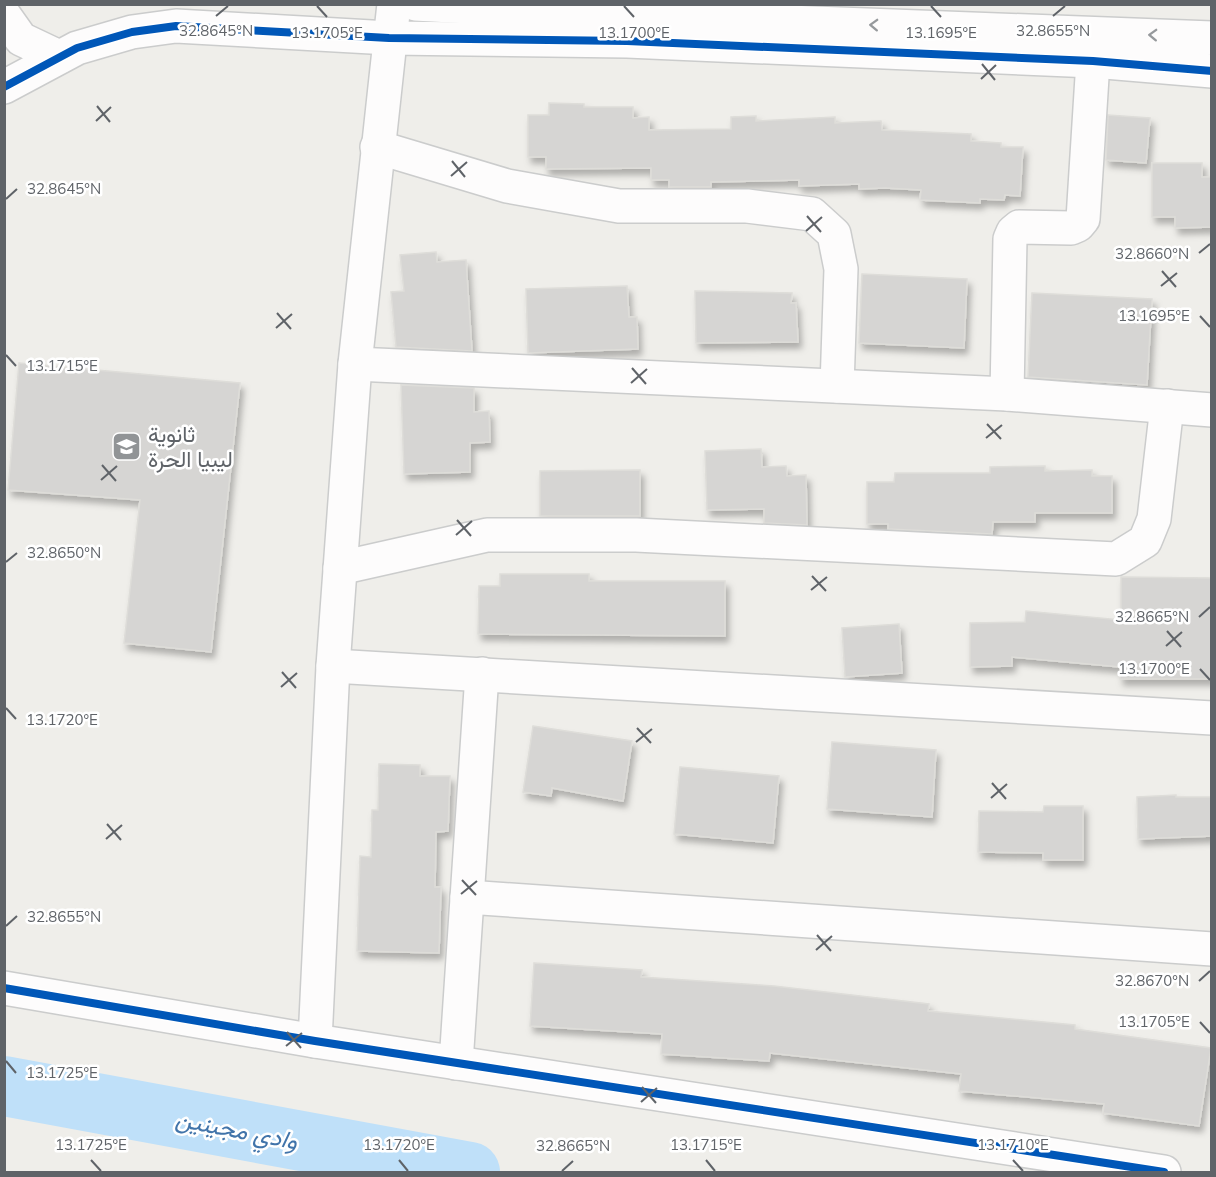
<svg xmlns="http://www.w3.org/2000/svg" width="1216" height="1177" viewBox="0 0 1216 1177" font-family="Mulish,Vazirmatn,sans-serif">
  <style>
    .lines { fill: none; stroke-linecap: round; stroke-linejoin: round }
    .river { stroke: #bfe0f9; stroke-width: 60 }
    .building { fill: #d6d5d3; stroke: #deddd9; stroke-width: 1.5; filter: url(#shadow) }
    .minor-casing { stroke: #cbcccc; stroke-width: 36 }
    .minor { stroke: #fdfcfc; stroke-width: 33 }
    .cycleway-casing { stroke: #fff; stroke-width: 11 }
    .cycleway { stroke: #0057b8; stroke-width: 8 }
    .oneway { stroke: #96999c }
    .ticks { fill: none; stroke: #5f6368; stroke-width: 2 }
    .labels { text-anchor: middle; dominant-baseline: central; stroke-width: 5; stroke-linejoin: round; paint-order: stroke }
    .poi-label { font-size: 22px; fill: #5f6368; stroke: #fff; text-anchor: start }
    .water-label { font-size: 24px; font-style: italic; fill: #4174aa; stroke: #fff }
    .ticks-label { font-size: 15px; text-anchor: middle; fill: #5f6368; stroke: #fff; stroke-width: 5; stroke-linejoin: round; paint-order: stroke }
  </style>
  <defs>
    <filter id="shadow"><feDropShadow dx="3.5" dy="6" stdDeviation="3" flood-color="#0004"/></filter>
  </defs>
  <rect width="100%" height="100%" fill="#efeeea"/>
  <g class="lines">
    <path class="river" d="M4,1086l466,86"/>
  </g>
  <g class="building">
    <path d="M549,103l35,1v3h49v11l16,-1v13l82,-1v-12l25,-1v5l79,-4v6l46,-2 1,9 89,4v7l30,2v4h22l-3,49 -15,-1 -1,5 -24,-1v4l-60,-3 1,-10 -36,-2 -26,1v-5l-60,2v-6l-88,2v5h-42v-7h-18v-12l-105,1v-12h-18v-42h21z"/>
    <path d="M1108,115l42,3 -4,45 -40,-3z"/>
    <path d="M1152,163h50v14h10v50l-37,1v-11h-23z"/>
    <path d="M436,252l1,10 29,-2 6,91 -76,-4 -5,-55 13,-1 -4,-36z"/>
    <path d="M862,274l105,5 -3,69 -105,-5z"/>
    <path d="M627,286l2,31h8l1,32 -110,4 -2,-64z"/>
    <path d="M695,291l97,2 -1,10h5l2,39 -102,1z"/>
    <path d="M1032,293l120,6 -5,86 -119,-8z"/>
    <path d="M19,363l221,20 -29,269 -87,-9 16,-143 -132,-10z"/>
    <path d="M401,385l73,3v24l15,-1 1,31 -20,1v29l-66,2z"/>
    <path d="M761,449l1,18 24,-1 1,10 19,-1 1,50 -43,-2v-14l-57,1 -2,-59z"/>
    <path d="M1045,466v5l47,-1v6h20v37h-77v9h-42l-1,12 -104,-5v-5h-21v-42h27l1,-9h95v-6z"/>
    <path d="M640,470v46h-100v-45z"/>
    <path d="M500,574h89v7h136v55l-247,-2 1,-48h21z"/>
    <path d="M1121,577l91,1v101h-92v-12l-108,-10v9l-42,1v-44l55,-1 1,-11 95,9z"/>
    <path d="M899,624l3,49 -57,4 -3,-49z"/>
    <path d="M533,726l99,15 -9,60 -71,-13 -1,8 -28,-4z"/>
    <path d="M832,742l104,8 -4,67 -105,-8z"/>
    <path d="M379,764l41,1v11h30l-2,55 -12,1 -1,55h6l-2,66 -82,-2 3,-95 11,1 1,-47h6z"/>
    <path d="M680,767l99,9 -6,67 -99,-9z"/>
    <path d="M1176,795v2h36v39l-74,3 -1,-42z"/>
    <path d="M1044,806h39v54h-40v-7l-65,-1 1,-41 64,1z"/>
    <path d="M534,963l108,7 -1,7 133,9 155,18 -1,7 147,14v4l136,19 -12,78 -96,-13 1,-9 -145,-13 2,-17 -191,-21 -1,8 -108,-7 1,-20 -132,-8z"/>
  </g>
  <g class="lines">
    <defs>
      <g id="minor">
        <path d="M415,4l214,12 583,22"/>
        <path d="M4,15l17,24 38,18"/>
        <path d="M4,87l73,-39 55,-16 44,-6 213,12 238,3 466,20 119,10"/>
        <path d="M377,147l130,39 112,20h128l65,8 22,20 7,35 -4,117"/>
        <path d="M355,364l652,30 205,16"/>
        <path d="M1007,394l3,-155 3,-7 6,-5 52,1 7,-3 5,-6 10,-158"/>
        <path d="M340,568l147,-33h149l480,24 29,-18 9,-22 13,-113"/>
        <path d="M333,666l879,52"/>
        <path d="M467,897l745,52"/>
        <path d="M4,988l311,53 849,131"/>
        <path d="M315,1041l18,-375 22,-302 39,-360"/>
        <path d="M456,1063l26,-389"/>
      </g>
    </defs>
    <use href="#minor" class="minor-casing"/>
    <use href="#minor" class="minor"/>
    <defs>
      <g id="cycleway">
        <path d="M4,87l73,-39 55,-16 44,-6 213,12 238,3 466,20 119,10"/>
        <path d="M4,988l311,53 849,131"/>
      </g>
    </defs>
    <use href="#cycleway" class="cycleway-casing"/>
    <use href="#cycleway" class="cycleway"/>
  </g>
  <defs><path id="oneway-chevron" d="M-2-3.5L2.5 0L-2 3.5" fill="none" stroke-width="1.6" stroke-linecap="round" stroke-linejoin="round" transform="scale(1.5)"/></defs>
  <g class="oneway">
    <use href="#oneway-chevron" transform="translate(874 25) rotate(-178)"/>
    <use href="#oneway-chevron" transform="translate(1153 35) rotate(-178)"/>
  </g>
  <path class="ticks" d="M317,6l10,11M624,6l10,11M931,6l10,11M216,16l12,-10M1053,16l12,-10M982,64l13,16M981,79l15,-14M97,106l13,16M96,121l15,-14M452,161l13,16M451,176l16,-14M6,199l11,-10M807,216l14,16M806,231l16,-14M1199,253l11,-9M1162,271l14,16M1161,286l16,-13M277,313l14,16M1200,316l10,11M276,328l16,-14M6,355l10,11M632,368l14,16M631,383l16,-14M987,424l14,15M986,438l16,-13M102,465l14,16M101,480l16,-14M457,520l14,16M456,535l16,-14M6,562l11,-9M812,576l14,15M811,590l16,-13M1199,617l11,-10M1167,631l14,16M1166,646l16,-14M1200,669l10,11M282,672l14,16M281,687l16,-14M6,708l10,11M637,728l14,15M636,742l16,-13M992,783l14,16M991,798l16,-14M107,824l14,16M106,839l16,-14M462,880l14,15M461,894l16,-13M6,926l11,-10M817,935l14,16M816,950l16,-14M1199,981l11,-10M1200,1022l10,11M287,1032l14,16M286,1046l16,-13M6,1061l10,12M642,1087l14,16M641,1102l16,-14M91,1160l10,11M399,1160l9,11M706,1160l9,11M1013,1160l10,11M562,1171l11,-10"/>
  <defs>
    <symbol id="school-square" viewBox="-11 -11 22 22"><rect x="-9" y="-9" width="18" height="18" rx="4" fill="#919496" stroke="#fff"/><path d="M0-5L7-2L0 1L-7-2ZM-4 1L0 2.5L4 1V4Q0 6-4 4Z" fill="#fff"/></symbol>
  </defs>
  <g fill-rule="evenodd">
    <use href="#school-square" x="110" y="430" width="33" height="33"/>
  </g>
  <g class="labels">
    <g class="poi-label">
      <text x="148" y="434">ثانوية<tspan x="148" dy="25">ليبيا الحرة</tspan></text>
    </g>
    <g class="water-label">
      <text transform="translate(237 1129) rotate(11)">وادي مجينين</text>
    </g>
  </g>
  <g class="ticks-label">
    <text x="216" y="36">32.8645°N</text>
    <text x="1053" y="36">32.8655°N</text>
    <text x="327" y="38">13.1705°E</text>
    <text x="634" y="38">13.1700°E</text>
    <text x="941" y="38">13.1695°E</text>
    <text x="64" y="194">32.8645°N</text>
    <text x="1152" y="259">32.8660°N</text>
    <text x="1154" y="321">13.1695°E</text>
    <text x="62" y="371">13.1715°E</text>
    <text x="64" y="558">32.8650°N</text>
    <text x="1152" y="622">32.8665°N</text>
    <text x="1154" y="674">13.1700°E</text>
    <text x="62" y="725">13.1720°E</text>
    <text x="64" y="922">32.8655°N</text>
    <text x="1152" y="986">32.8670°N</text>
    <text x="1154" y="1027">13.1705°E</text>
    <text x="62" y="1078">13.1725°E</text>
    <text x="91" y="1150">13.1725°E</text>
    <text x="399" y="1150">13.1720°E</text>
    <text x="706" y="1150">13.1715°E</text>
    <text x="1013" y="1150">13.1710°E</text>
    <text x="573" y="1151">32.8665°N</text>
  </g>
  <rect width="1216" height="1177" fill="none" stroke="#5f6368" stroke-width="12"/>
</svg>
